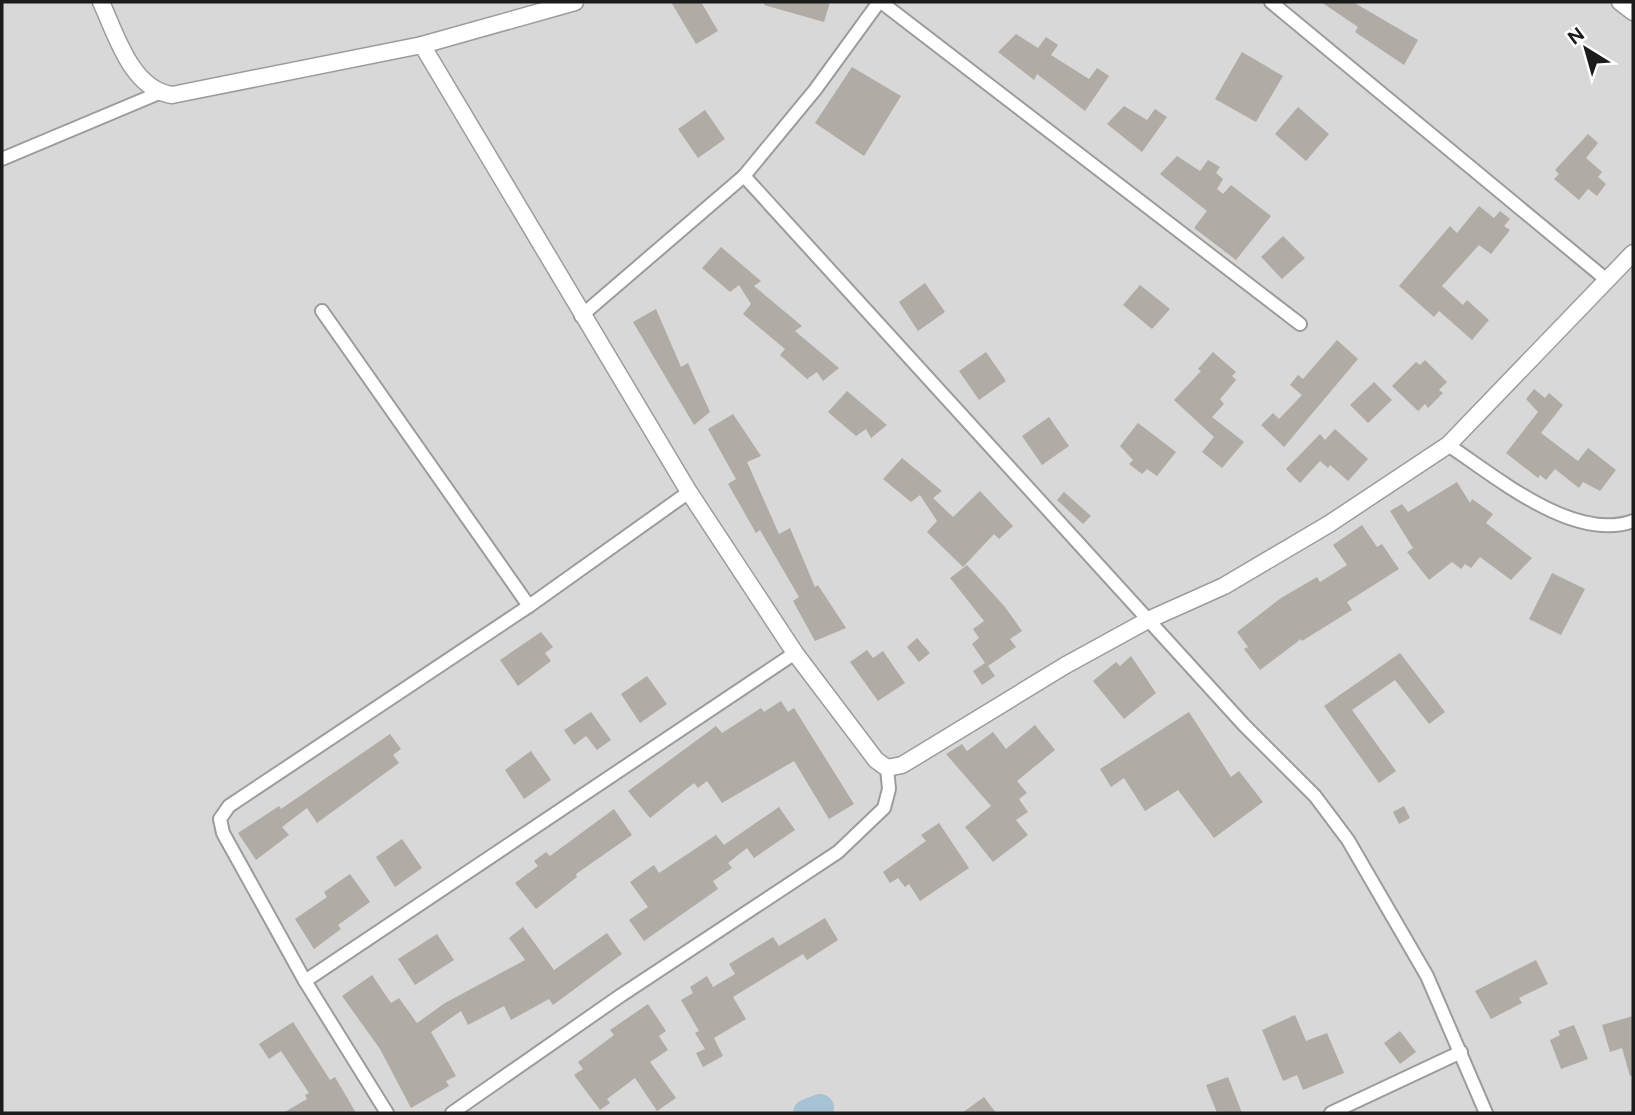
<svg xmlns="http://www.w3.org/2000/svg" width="1635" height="1115" viewBox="0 0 1635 1115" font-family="Figtree,sans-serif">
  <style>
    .residential { fill: #d8d8d8 }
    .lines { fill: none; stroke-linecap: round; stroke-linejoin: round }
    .river { stroke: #a5c3d5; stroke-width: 28 }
    .building { fill: #b0aba4 }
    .minor-casing { stroke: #9c9c9c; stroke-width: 16 }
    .tertiary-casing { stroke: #9c9c9c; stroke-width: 19 }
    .minor { stroke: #fff; stroke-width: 12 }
    .tertiary { stroke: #fff; stroke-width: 16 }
  </style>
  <rect width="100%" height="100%" fill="#ebe9e1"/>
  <rect class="residential" x="2" y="2" width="1631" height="1111"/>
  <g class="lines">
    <path class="river" d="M807,1113l13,-5"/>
  </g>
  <g class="building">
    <path d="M671,2h30l17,29 -22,13z"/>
    <path d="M765,2h65l-6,20 -60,-17z"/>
    <path d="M1321,2h32l65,38 -14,25 -49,-33 3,-5z"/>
    <path d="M1016,34l22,14 8,-11 12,8 -7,10 38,24 8,-11 12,8 -24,35 -48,-37 -3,6 -36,-28z"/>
    <path d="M1242,52l41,24 -27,46 -41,-23z"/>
    <path d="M852,67l49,29 -37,60 -49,-33z"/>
    <path d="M1124,106l23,14 8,-11 12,8 -25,35 -35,-28z"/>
    <path d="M1298,107l31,27 -23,27 -31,-27z"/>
    <path d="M705,110l20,29 -27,19 -20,-29z"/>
    <path d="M1588,134l10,9 -12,15 16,14 -4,5 8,7 -9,12 -9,-7 -9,11 -25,-21 5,-5 -4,-4z"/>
    <path d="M1177,156l23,15 8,-11 12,7 -4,6 7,6 -6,10 6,5 8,-9 40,31 -35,44 -42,-32 13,-17 -47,-37z"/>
    <path d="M1479,206l15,12 6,-7 10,8 -6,7 6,4 -19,24 -12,-9 -37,41 21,19 4,-5 22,20 -17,20 -33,-29 -5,6 -35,-31 51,-60 7,7z"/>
    <path d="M1283,236l22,22 -23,21 -21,-22z"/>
    <path d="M721,247l40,34 -7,5 48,40 -7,5 44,37 -16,13 -6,-9 -10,7 -27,-24 5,-6 -42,-35 8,-10 -12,-19 -9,7 -28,-24z"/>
    <path d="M925,283l20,29 -27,19 -19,-29z"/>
    <path d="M1140,285l30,24 -18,20 -29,-24z"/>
    <path d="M656,309l25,58 7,-4 22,49 -16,13 -61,-103z"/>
    <path d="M1337,340l21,19 -74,88 -23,-22 12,-12 6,6 23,-24 -12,-10 8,-10 5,4z"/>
    <path d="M986,352l20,29 -27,19 -20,-29z"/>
    <path d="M1213,352l23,20 -4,4 4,4 -16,19 4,5 -12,13 32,25 -22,26 -20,-16 12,-15 -40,-37 27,-29 -3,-2z"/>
    <path d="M1425,360l22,22 -8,8 4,3 -15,15 -3,-4 -7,7 -26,-25 24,-24 4,3z"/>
    <path d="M1374,382l18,18 -24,23 -18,-18z"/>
    <path d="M1534,389l11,9 4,-5 14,12 -22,28 37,28 10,-13 28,22 -16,21 -17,-9 -4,6 -24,-19 -9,11 -6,-5 -2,3 -32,-25 32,-41 -12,-13z"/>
    <path d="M847,391l40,34 -16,13 -5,-9 -10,7 -28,-24z"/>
    <path d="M733,414l28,42 -14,6 32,72 11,-6 25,59 3,-2 28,43 -31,13 -22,-40 6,-4 -39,-67 -4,3 -28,-49 8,-5 -28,-50z"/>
    <path d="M1049,417l20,29 -27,19 -20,-29z"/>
    <path d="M1138,423l38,29 -19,24 -10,-7 -5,5 -13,-10 4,-4 -13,-14z"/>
    <path d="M1335,429l33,30 -20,22 -18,-16 -2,3 -8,-7 -20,22 -14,-14 34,-35 5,6z"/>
    <path d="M902,458l40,33 -9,7 20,19 27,-26 33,35 -14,13 -5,-5 -31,33 -36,-35 10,-11 -17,-26 -9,7 -28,-23z"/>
    <path d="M1457,482l13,21 2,-4 21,15 -7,9 46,35 -21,22 -31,-23 -9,11 -6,-4 -4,5 -9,-7 -23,18 -22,-28 6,-4 -23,-37 12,-7 6,8z"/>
    <path d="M1064,492l27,24 -8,8 -26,-24z"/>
    <path d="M1362,525l15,22 5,-3 17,25 -52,33 5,8 -50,31 -1,-2 -41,31 -16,-21 4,-2 -11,-15 44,-34 36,-21 3,5 27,-17 -14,-20z"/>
    <path d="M967,565l38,42 17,24 -12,8 6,8 -28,19 7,10 -13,9 -9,-14 12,-8 -13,-19 7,-6 -6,-9 11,-8 -34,-43z"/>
    <path d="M1552,573l33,16 -24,46 -32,-16z"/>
    <path d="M541,632l12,15 -8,6 6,8 -33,25 -18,-26z"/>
    <path d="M917,638l13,15 -11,9 -12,-15z"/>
    <path d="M867,650l6,8 10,-7 22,32 -27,18 -28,-39z"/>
    <path d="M1400,653l45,59 -16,12 -34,-44 -43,30 44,61 -17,12 -55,-77z"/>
    <path d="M1131,656l25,37 -32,26 -31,-38 23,-19 4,4z"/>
    <path d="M647,676l20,28 -27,19 -19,-29z"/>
    <path d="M781,701l7,11 6,-4 60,96 -25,15 -35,-58 -72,42 -15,-22 -9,7 -4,-5 -44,35 -22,-27 88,-65 6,7 39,-25 3,4z"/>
    <path d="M591,712l20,28 -14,10 -11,-14 -12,9 -10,-15z"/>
    <path d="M1189,712l42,65 8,-6 24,31 -49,36 -36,-48 -33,21 -21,-33 -13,9 -11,-18z"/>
    <path d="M1035,725l20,25 -38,31 10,12 -8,6 9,13 -12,8 12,15 -35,27 -28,-35 26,-21 -45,-52 16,-10 5,7 26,-19 13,17z"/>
    <path d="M390,734l11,15 -8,6 6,8 -82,60 -10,-15 -25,19 7,8 -33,25 -18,-27 41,-27 2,3z"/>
    <path d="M531,751l20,29 -27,19 -19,-29z"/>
    <path d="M1404,806l6,12 -11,6 -6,-12z"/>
    <path d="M779,807l16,23 -41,28 -7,-10 -19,15 4,5 -19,13 5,8 -74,52 -15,-21 19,-13 -18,-25 24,-17 5,8 57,-38 8,10z"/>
    <path d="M614,809l18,26 -56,39 1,3 -41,32 -21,-26 23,-17 -4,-5 12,-9 4,4z"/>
    <path d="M939,823l30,45 -49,33 -11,-17 -4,3 -7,-9 -8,5 -7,-11 43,-31 -5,-6z"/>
    <path d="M402,839l20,29 -27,19 -19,-30z"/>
    <path d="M350,874l20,28 -32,23 3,4 -27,20 -19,-30 32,-22 -3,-5z"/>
    <path d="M825,918l13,22 -31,20 -4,-6 -70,43 13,22 -32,19 9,18 -20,11 -7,-14 9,-4 -10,-16 4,-2 -18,-31 12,-7 -3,-6 17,-11 6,11 22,-13 -6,-10 44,-27 6,9z"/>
    <path d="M523,927l31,43 53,-37 15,21 -69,51 -4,-6 -38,21 -7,-14 -36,19 -7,-14 -30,21 25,44 -10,5 3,5 -38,22 -31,-59 -38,-53 30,-21 19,28 8,-5 18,25 28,-20 80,-43 -16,-22z"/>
    <path d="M437,934l17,26 -39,25 -17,-26z"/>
    <path d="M1536,960l12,24 -29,14 3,5 -31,16 -16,-28z"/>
    <path d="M648,1004l18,27 -7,5 9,14 -18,12 26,36 -19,13 -22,-33 -28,21 3,4 -10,7 -26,-35 9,-6 -5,-7 36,-27 -4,-5z"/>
    <path d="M1295,1015l11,26 21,-8 17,40 -41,17 -6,-15 -14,6 -21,-51z"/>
    <path d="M1633,1016v60h-3l-8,-28 -12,4 -8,-27z"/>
    <path d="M293,1022l37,58 5,-3 21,36h-73l24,-14 -2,-4 4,-2 -28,-42 -12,8 -10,-15z"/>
    <path d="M1574,1025l14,34 -27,10 -11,-29 10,-5 -2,-4z"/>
    <path d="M1400,1031l16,21 -16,12 -16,-21z"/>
    <path d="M1228,1077l14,36h-25l-11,-28z"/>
    <path d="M984,1097l12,16h-34z"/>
  </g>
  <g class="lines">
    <defs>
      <g id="minor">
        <path d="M881,2l419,322"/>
        <path d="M1271,2l337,279"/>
        <path d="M2,159l157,-66"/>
        <path d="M744,176l500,549 71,71 33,44 79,136 59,137"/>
        <path d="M322,311l207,295"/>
        <path d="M581,316l163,-140 71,-86 64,-88"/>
        <path d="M1448,445c47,31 126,98 185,76"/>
        <path d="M305,981l490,-328"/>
        <path d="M387,1113l-82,-132 -82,-148 -3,-14 9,-13 300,-200 160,-114"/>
        <path d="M452,1113l168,-117 218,-144 46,-44 5,-19 -2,-21"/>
        <path d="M1331,1113l130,-61"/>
      </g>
      <g id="tertiary">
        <path d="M101,2c15,32 30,87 71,93l250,-50 153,-43"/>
        <path d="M1620,2l13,10"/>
        <path d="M422,45l267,447 106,161 81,107 11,8 15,-3 164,-100 82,-45 76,-34 105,-62 119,-79 185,-192"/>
      </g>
    </defs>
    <use href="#minor" class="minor-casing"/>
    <use href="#tertiary" class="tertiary-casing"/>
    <use href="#minor" class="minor"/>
    <use href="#tertiary" class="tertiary"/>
  </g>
  <rect width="1635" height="1115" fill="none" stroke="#1b1b1b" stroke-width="7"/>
  <g transform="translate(1586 49) rotate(323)" stroke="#ffffff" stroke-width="5" paint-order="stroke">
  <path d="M0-5L12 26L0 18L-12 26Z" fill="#1b1b1b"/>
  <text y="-10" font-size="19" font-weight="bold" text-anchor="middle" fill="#1b1b1b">N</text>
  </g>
</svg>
